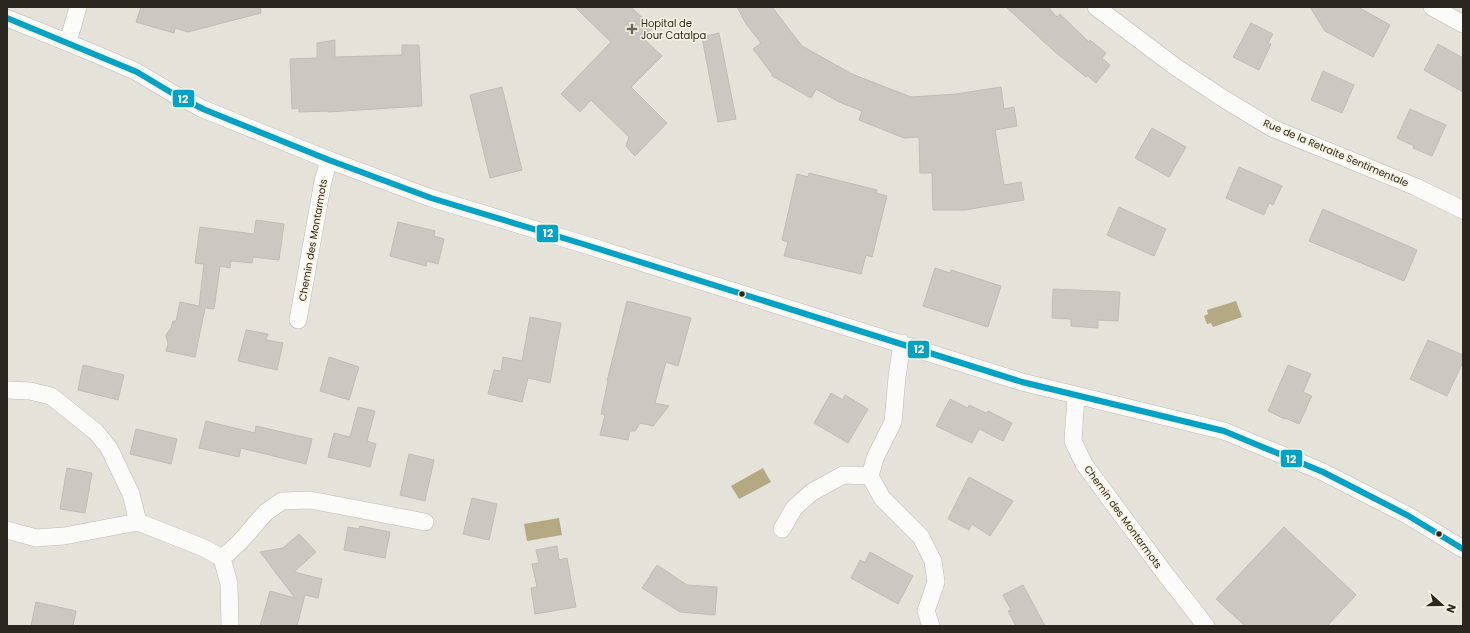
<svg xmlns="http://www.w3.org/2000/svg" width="1470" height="633" viewBox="0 0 1470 633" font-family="Poppins,sans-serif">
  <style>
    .water { fill: #b5a983 }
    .building { fill: #cac8c0; stroke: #bfbdb5 }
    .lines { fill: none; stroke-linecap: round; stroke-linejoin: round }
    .street-casing { stroke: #bdbab3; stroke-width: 18 }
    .street { stroke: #fbfbf9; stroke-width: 17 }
    .bus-1-casing { stroke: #f8f3e0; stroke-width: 9 }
    .bus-1 { stroke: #02a2c5; stroke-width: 6 }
    .poi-dot { fill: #6b6861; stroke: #f8f3e0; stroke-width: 1.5 }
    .bus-dot { fill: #292720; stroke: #f8f3e0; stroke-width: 1.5 }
    .labels { text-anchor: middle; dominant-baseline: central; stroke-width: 3; stroke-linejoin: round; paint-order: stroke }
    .poi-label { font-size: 10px; fill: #292720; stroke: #f8f3e0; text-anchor: start }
    .street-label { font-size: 10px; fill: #292720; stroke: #f8f3e0 }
    .line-badge { stroke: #f8f3e0; stroke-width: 1.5 }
    .badge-label { font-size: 11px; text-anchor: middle; font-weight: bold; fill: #fff }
  </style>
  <rect width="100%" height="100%" fill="#e5e2d9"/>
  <g class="water">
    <path d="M1236,301l6,16 -29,10 -2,-4 -4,1 -3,-8 4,-2 -1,-4z"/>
    <path d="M763,468l8,14 -32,17 -8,-13z"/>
    <path d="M559,518l3,17 -35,6 -3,-17z"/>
  </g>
  <g class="building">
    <path d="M141,7h119l1,6 -73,19 -13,-4 -1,5 -38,-11z"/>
    <path d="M575,7h56l22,21 -10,10 19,18 -31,31 36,36 -32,33 -9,-10 3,-9 -38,-37 -11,12 -19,-18 50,-52z"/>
    <path d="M737,7h35l30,39 50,28 59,23 45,-3 45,-7 3,22 10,-2 3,19 -22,4 9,55 17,-3 3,18 -59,10h-32l-1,-37h-12l-1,-36 -15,1 -45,-18 3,-9 -23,-9 -23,-13 -5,9 -39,-22v-2l-19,-25 8,-6 -15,-19z"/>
    <path d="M1006,7h42l9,10 3,-3 29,28 1,-2 16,13 -4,5 8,7 -14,18 -8,-7 -2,1 -32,-26z"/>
    <path d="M1310,7h48l32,18 -17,32 -48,-26z"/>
    <path d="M1251,23l22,11 -5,9 3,1 -12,26 -26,-13z"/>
    <path d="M719,33l17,86 -18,3 -16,-85z"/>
    <path d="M335,40v17l67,-2v-10h17l3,61 -94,6v-1l-29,1v-4l-7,1 -2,-50 27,-1v-15z"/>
    <path d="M1438,44l25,14v34l-39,-22z"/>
    <path d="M1323,71l31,14 -12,28 -31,-13z"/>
    <path d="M502,87l20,83 -32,8 -20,-83z"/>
    <path d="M1410,109l36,16 -14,31 -19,-8 1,-2 -17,-8z"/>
    <path d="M1152,128l34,19 -17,30 -34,-19z"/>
    <path d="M1239,167l43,19 -9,19 -4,-2 -5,12 -38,-17z"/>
    <path d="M809,173l68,17 -1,3 11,3 -15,61 -6,-2 -5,19 -77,-18 4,-14 -6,-2 15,-66 11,3z"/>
    <path d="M1119,207l47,22 -12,27 -47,-21z"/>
    <path d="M1323,209l94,41 -13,31 -95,-40z"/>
    <path d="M256,220l28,4 -5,36 -26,-3 -1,6 -21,-2 -1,7 -10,-2 -6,43 -9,-1 -10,49 -29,-6 2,-7 -2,-9 5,-7 2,-7h3l4,-19 19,4 5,-42 -9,-1 5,-36 54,7z"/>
    <path d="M398,222l37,9 -1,5 10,3 -6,25 -11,-3 -1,5 -36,-10z"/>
    <path d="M935,268l15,5 1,-3 50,16 -13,41 -65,-21z"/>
    <path d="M1053,289l67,3 -2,29 -20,-1v8l-27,-2v-7l-19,-1z"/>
    <path d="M627,301l64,17 -13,48 -12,-4 -11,41 14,3 -16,20 -13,-3 -5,8h-5l-2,9 -28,-5 5,-20 -4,-1 7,-33h-1z"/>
    <path d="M530,317l31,6 -11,60 -22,-5 -6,24 -34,-8 6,-24 7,1 2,-14 19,4z"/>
    <path d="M246,330l22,4 -2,6 17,3 -6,27 -39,-9z"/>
    <path d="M1428,340l35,15v7l-16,34 -37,-17z"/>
    <path d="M329,357l30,10 -10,33 -29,-9z"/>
    <path d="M83,365l41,10 -6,25 -40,-10z"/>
    <path d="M1288,365l23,9 -8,18 9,4 -13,28 -14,-6v1l-17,-8z"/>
    <path d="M831,393l12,7 2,-5 23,14 -20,34 -34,-20z"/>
    <path d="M950,399l18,9 1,-3 17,8 2,-2 24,12 -9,18 -24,-12 -7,14 -36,-17z"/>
    <path d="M358,407l17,4 -8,30 9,3 -6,23 -42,-10 6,-24 16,4z"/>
    <path d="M206,421l49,12 1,-7 56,13 -6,25 -65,-16 -2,9 -40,-9z"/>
    <path d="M136,429l41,10 -6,25 -41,-10z"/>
    <path d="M409,454l25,6 -9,41 -25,-6z"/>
    <path d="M67,468l25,5 -7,40 -25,-4z"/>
    <path d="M969,477l44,24 -23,35 -18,-12 -3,6 -21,-11z"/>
    <path d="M472,498l25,6 -8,36 -26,-6z"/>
    <path d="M360,526l30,6 -5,26 -41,-8 4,-23 11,2z"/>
    <path d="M1284,527l72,68 -29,31h-82l-29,-27z"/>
    <path d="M299,534l17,18 -22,20 28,7 -4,19 -13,-3 -8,31h-37l10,-35 25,7 -35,-46 23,-4z"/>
    <path d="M557,546l2,14 8,-2 9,49 -41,7 -4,-26 6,-1 -5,-23 7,-1 -3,-13z"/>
    <path d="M870,552l43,24 -15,28 -47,-26 9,-18 5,2z"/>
    <path d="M657,565l30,20 30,2 -2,28 -35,-3 -38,-24z"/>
    <path d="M1023,585l22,41h-29l-8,-15 3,-1 -8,-15z"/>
    <path d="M36,602l40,9 -3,15h-42z"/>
  </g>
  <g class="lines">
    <defs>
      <g id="street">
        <path d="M1096,7l81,61 47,31 48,29 144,59 47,23"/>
        <path d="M1432,7l31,17"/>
        <path d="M7,18l91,37 39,17 35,21 31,16 126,51 102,38 152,46 439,138 202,49 99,41 84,43 56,34"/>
        <path d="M68,42l10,-35"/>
        <path d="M298,320l25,-139 6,-21"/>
        <path d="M7,390l23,1 21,5 45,36 13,16 22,46 7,28"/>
        <path d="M1076,396l-3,45 11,23 82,111 40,51"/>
        <path d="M870,476l12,22 39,39 12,24 3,21 -10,29 5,15"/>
        <path d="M782,529l12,-21 18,-16 31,-17 27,1 5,-18 18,-36 4,-45 5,-34"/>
        <path d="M7,530l29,8 28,-2 74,-14 66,26 18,10"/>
        <path d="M230,626l-1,-42 -7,-26 17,-15 27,-31 16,-11 28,-1 115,22"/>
      </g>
    </defs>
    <use href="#street" class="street-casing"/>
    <use href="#street" class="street"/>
    <defs>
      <path id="bus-1" d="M7,18l130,54 35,21 31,16 126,51 102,38 152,46 439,138 202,49 99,41 84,43 56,34"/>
    </defs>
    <use href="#bus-1" class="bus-1-casing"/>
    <use href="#bus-1" class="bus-1"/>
  </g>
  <path class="poi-dot" d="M630 23h4v4h4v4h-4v4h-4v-4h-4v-4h4z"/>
  <g class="bus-dot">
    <circle cx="742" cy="294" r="3.5"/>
    <circle cx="1439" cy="534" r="3.5"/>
  </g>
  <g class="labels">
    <g class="poi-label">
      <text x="641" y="23">Hopital de<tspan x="641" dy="12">Jour Catalpa</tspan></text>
    </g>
    <g class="street-label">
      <text transform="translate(1336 153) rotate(23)">Rue de la Retraite Sentimentale</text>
      <text transform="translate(313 240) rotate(-80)">Chemin des Montarmots</text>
      <text transform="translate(1123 517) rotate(54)">Chemin des Montarmots</text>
    </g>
  </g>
  <g class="line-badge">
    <rect x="172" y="89" width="23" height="19" rx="4" fill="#02a2c5"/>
    <rect x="536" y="224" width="23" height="19" rx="4" fill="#02a2c5"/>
    <rect x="907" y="340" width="23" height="19" rx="4" fill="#02a2c5"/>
    <rect x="1280" y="449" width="23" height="19" rx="4" fill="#02a2c5"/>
  </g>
  <g class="badge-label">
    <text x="183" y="103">12</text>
    <text x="548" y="237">12</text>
    <text x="919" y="353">12</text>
    <text x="1291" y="463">12</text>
  </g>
  <rect width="1470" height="633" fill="none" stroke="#292720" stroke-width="16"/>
  <g transform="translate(1442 605) rotate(111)" stroke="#f8f3e0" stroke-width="3" paint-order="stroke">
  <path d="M0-3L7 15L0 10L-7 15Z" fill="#292720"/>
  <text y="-6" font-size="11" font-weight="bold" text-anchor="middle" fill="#292720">N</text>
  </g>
</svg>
